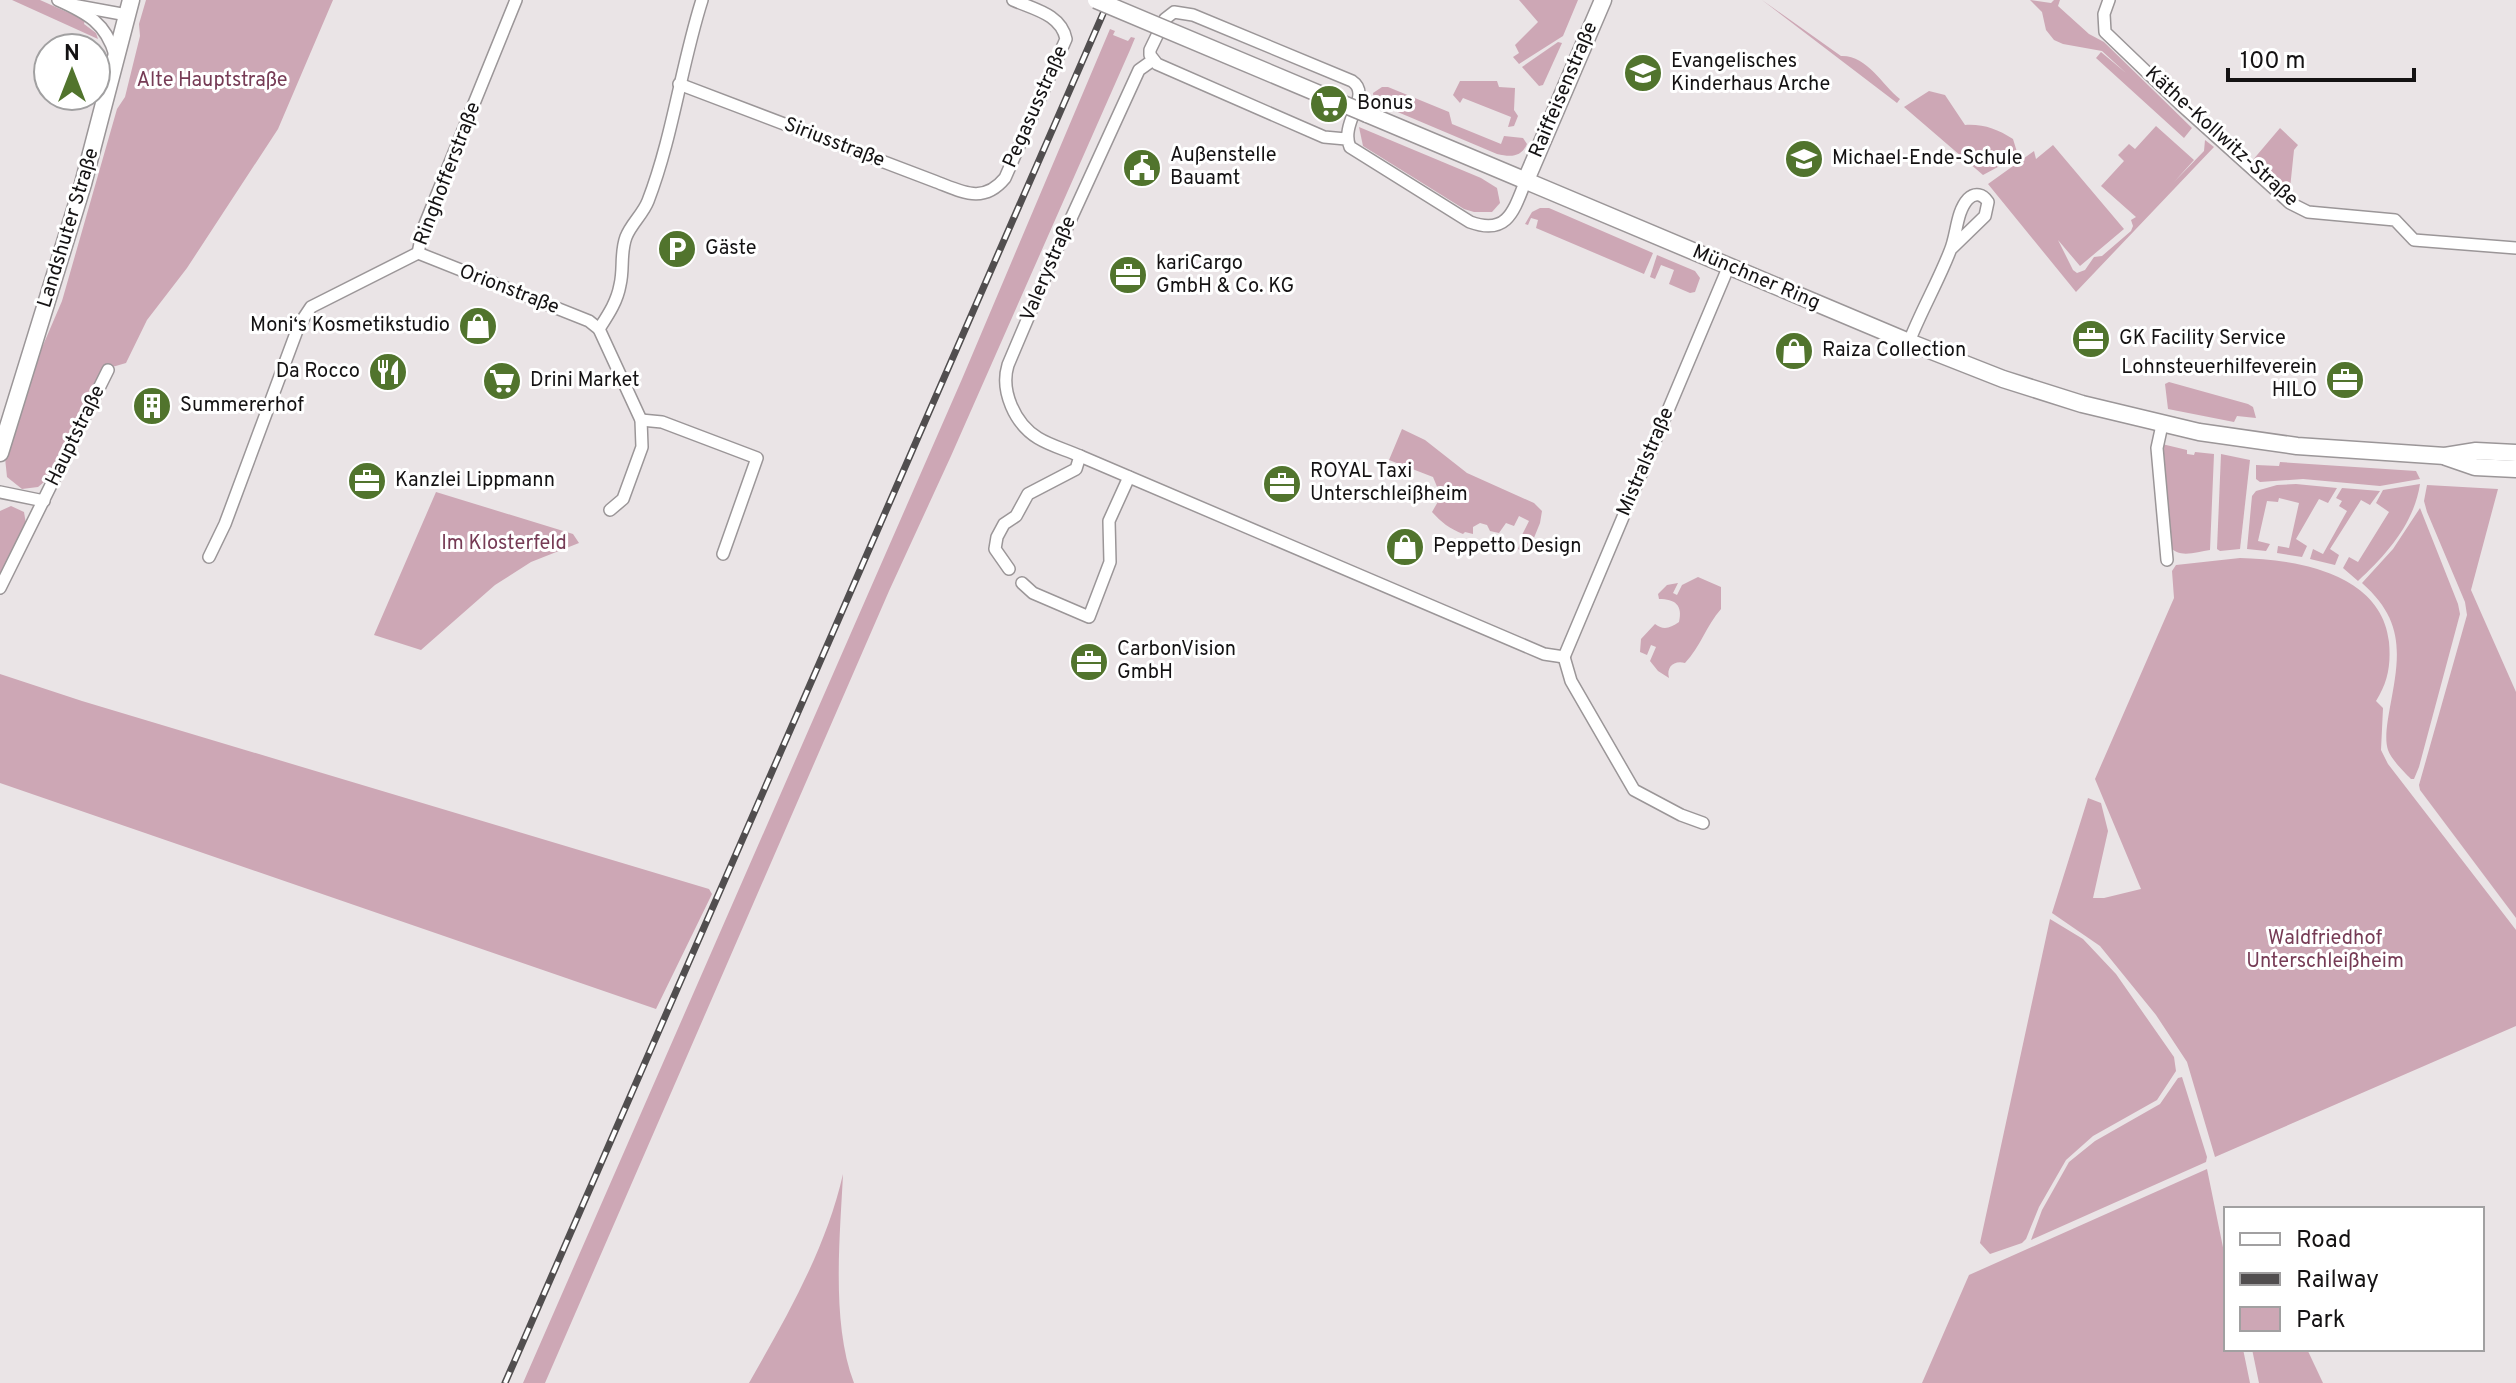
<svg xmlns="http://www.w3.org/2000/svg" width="2516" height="1383" viewBox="0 0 2516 1383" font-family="Overpass,sans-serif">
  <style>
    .green { fill: #cda7b5 }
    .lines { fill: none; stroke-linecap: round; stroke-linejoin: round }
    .street-casing { stroke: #9b9698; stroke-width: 14 }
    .secondary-casing { stroke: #9b9698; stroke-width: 19 }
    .street { stroke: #fff; stroke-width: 11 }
    .secondary { stroke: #fff; stroke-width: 16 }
    .rail-casing { stroke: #514e4f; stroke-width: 7 }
    .rail { stroke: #fff; stroke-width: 4; stroke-dasharray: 12; stroke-linecap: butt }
    .secondary-bridge-casing { stroke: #9b9698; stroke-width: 19; stroke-linecap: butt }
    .secondary-bridge { stroke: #fff; stroke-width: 16 }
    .labels { text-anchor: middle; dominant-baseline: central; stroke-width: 6; stroke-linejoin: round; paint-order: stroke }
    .poi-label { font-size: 20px; fill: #141213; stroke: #fff; text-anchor: start }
    .park-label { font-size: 20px; fill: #763b55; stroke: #fff }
    .street-label { font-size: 20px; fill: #141213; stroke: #fff }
  </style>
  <rect width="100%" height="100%" fill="#eae4e6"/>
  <g class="green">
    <path d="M12,0h28l45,20 -1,4 12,9 2,6z"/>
    <path d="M146,0h187l-55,129 -91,139 -40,52 -21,43 -24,7 -52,107 -12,10 -16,2 -15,-12 -2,-19 24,-80 33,-77 55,-192 8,-12 15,-61 -1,-12z"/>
    <path d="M1519,0h59l-15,36 -44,28 -6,-7 6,-4 -4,-8 23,-23z"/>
    <path d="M1762,0l79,56c26,-1 41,29 59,43l-3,4z"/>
    <path d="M2030,0l21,3 3,-3h6l-2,6 31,28 15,8 88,86 -8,10 -88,-80 5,-6 25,21 -24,-22 -39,-7 -9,-4 -8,-10 -4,-18z"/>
    <path d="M1110,29l5,2 -2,4 15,6 3,-4 4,1 -5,12 -179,406 -62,135 -344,792h-22l439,-1004z"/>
    <path d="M1558,42l4,1 -19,42 -4,1 -17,-19z"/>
    <path d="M1460,81h37l2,6 16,1 -1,22 4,6 -4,10 -6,1 3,-10 -48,-19 -3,5 -7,-8z"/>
    <path d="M1382,87h6l61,25 3,12 49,20 3,-8 19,2 4,6c-6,14 -17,13 -30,10l-123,-52 -1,-9z"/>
    <path d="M1929,91l16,4 20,30c19,-1 32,4 48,14l4,13 7,1 -41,22 -79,-68z"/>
    <path d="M2156,126l38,34 -20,22 30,-31 1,-11 9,7 -138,145 -88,-108 46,-33 2,8 17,-14 71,84 -44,37 -22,-26 15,30 4,3 8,-3 9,-13 8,-1 29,-25 2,-5 -2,-6 5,-3 -35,-31 23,-25 -6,-6 11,-11 6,5z"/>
    <path d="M1359,127l122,51 16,10 3,15 -8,9h-18l-10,-3 -101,-63z"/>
    <path d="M2280,128l18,17 -4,5 -5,48 -37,-37z"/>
    <path d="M1540,208h9l104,45 -9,21 -108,-46 2,-8 -7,-2 -3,7 -3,-1 7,-12z"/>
    <path d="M1657,255l38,16 5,7 -5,14 -5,1 -21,-9 5,-14 -13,-5 -6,14 -5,-2z"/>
    <path d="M2169,382l79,22 5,3 3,11 -19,-2 -3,6 -66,-13 -3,-25z"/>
    <path d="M1402,429l23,11 42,33 67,30 8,8 -2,12 -13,32 -9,-6 2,-6 6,1 4,-3 -2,-6h-6l7,-14 -10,-5 -5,10 -8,-3 -7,10 -9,-2 -3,-6 -7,-2 -7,4v7l-8,-2 -2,2c-13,-5 -22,-12 -31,-22l15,-26 -3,-1 -4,9 -7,-17 -44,-17z"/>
    <path d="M2162,444l25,6v4l7,1 1,-3 19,2 -4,96c-14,2 -32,9 -40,-4z"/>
    <path d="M2221,454l29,6 -10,89 -20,2 -3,-2z"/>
    <path d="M2280,462l136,9 4,8 -40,7 -77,-7 -43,3 -4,-3v-14l23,1z"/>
    <path d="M2296,484l41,4 -9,15 -9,-4 -23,40 11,7 -5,11 -25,-4 1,-7 11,2 10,-45 -20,-5 -1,4 -11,-1 -9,40 12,3 -4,7 -19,-2 5,-53 4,-5 21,-6z"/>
    <path d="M2420,484c-6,40 -34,71 -62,97l-15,-13 6,-11 9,5 31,-50 -13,-9 7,-13z"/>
    <path d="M2427,485l71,4 -27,101 45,102v226l-96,-128 -1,-5 48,-170 -2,-13 -38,-90 -3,-11z"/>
    <path d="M2342,488l38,3 -10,14 -9,-5 -31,49 9,6 -4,10 -25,-6 3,-10 10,5 24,-43 -8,-5 3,-5 -6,-3z"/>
    <path d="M436,492l137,42 6,9 -48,19 -36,23 -74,65 -47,-15z"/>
    <path d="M11,506l13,6 2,12 -26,53v-66z"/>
    <path d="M2420,508l38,96 2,10 -41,153 -5,12h-3c-7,-7 -20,-20 -23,-29 -4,-12 0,-31 2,-43 10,-52 15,-86 -28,-124l31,-34z"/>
    <path d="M2240,558c55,1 142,15 149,84 2,23 -1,40 -13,59l7,7 -2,42 7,14 128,166v96l-301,131 -28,-95 -31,-47 -56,-69 -48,-33 36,-115 13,5 7,28 -15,67h11l37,-9 -46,-110 79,-181 -2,-27 4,-6z"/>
    <path d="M1698,577l23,10v22c-15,17 -20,37 -36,54 -11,-3 -19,4 -16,15l-11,-7 -8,-10 6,-14 -5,-2 -4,10 -7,-3 1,-13 14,-15c9,7 15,4 24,-2 4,-17 -4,-23 -20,-23l-1,-5 9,-9 11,-2 -5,10 4,2 5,-10z"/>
    <path d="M0,674l82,27 627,188 3,5 -56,115 -656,-226z"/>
    <path d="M2050,919l33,20 33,35 58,83 2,14 -19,29 -64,36 -27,24 -27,47 -13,32 -4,4 -32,11 -10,-11z"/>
    <path d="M2182,1077l25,80 -1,5 -175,78 11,-30 27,-48 26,-21 65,-37 18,-26z"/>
    <path d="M2207,1169l19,93v87h17l7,34h-328l47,-108z"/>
    <path d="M843,1174c-3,63 -12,149 11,209h-105c38,-67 77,-134 94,-209z"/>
    <path d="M2252,1349h55l16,34h-64z"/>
  </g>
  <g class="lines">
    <defs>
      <g id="street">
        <path d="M58,0c29,13 48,23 57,55"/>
        <path d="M2109,0l-5,14 1,18 75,72 110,99 18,9 87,8 19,20 102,8"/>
        <path d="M73,5l54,10"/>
        <path d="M1153,60l-14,10 -81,177 -50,118c-8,26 7,59 30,73 13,8 29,12 42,18l464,198 20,3"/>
        <path d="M679,84l255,97c27,10 49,24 71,-3l61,-139c-5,-25 -33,-30 -53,-39"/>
        <path d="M1346,139l-22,-2 -167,-73 -7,-9v-5l15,-31 9,-7 19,3 159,66c21,14 -13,42 -2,66l120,75c38,14 44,-12 56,-42"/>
        <path d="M418,253l171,68 10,8 42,91 1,27 -19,52 -13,11"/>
        <path d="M418,253l5,-24 93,-229"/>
        <path d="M599,329c9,-14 18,-27 21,-44 4,-16 0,-32 6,-48 5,-13 17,-23 22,-36 25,-65 33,-135 54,-201"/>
        <path d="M1909,342c12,-31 29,-60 41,-91 7,-16 6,-39 18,-52 7,-7 15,-5 20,3l-3,14 -34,33"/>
        <path d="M641,420l21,2 95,36 -34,96"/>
        <path d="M2162,425l-5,23 10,112"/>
        <path d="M0,492l44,9"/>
        <path d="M209,557l16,-33 74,-199 12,-18 107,-54"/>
        <path d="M1009,569l-14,-20 2,-12 7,-13 12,-8 12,-22 48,-25 4,-13"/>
        <path d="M1022,583l11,10 56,24 21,-55 -1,-41 20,-44"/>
        <path d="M0,588l108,-218"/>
        <path d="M1564,657l164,-389"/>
        <path d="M1564,657l7,24 63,109 47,25 22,8"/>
      </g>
      <g id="secondary">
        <path d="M1367,114l542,228 94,37 79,25 117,28 98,14 148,10 31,-5 40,2"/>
        <path d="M1526,180l77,-180"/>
        <path d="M0,453l83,-269 48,-184"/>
        <path d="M2446,457l29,10 41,2"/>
      </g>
    </defs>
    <use href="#street" class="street-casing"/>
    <use href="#secondary" class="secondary-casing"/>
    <use href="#street" class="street"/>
    <use href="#secondary" class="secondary"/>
    <defs>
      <path id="rail" d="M505,1383l604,-1383"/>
    </defs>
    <use href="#rail" class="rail-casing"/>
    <use href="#rail" class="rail"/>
    <defs>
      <path id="secondary-bridge" d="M1096,0l271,114"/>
    </defs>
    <use href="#secondary-bridge" class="secondary-bridge-casing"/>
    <use href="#secondary-bridge" class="secondary-bridge"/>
  </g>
  <defs>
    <symbol id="school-disc" viewBox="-11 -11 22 22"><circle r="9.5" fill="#51742d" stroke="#fff"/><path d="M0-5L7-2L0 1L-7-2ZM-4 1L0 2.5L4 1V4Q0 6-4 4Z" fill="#fff"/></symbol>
    <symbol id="supermarket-disc" viewBox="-11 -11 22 22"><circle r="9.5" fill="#51742d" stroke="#fff"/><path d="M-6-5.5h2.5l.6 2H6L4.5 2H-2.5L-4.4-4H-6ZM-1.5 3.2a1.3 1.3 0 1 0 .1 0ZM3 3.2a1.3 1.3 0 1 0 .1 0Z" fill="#fff"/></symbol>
    <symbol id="civic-disc" viewBox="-11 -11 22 22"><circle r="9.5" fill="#51742d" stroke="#fff"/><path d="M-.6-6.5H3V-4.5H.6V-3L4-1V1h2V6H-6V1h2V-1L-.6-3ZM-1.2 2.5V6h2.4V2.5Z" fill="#fff"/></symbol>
    <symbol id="parking-disc" viewBox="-11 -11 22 22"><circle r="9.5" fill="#51742d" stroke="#fff"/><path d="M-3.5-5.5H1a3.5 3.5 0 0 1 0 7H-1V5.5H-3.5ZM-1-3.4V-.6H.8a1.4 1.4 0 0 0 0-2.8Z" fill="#fff"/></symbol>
    <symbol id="office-disc" viewBox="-11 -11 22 22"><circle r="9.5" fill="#51742d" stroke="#fff"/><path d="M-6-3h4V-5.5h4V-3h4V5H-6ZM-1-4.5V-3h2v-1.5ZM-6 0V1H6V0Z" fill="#fff"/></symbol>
    <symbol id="shop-disc" viewBox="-11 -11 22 22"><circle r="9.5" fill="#51742d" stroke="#fff"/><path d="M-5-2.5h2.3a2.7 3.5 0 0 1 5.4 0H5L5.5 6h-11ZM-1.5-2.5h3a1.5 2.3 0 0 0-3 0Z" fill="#fff"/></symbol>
    <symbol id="restaurant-disc" viewBox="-11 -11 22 22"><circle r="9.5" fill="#51742d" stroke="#fff"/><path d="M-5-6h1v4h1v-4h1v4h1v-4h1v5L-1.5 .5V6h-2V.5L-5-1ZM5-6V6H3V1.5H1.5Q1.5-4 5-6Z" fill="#fff"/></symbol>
    <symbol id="building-disc" viewBox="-11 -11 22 22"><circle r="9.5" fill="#51742d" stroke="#fff"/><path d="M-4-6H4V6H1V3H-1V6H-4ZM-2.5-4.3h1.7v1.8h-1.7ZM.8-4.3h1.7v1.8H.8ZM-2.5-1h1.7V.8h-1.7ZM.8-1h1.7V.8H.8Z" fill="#fff"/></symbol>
  </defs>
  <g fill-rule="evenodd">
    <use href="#school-disc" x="1621" y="51" width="44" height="44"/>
    <use href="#supermarket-disc" x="1307" y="82" width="44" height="44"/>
    <use href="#school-disc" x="1782" y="137" width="44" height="44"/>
    <use href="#civic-disc" x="1120" y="146" width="44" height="44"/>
    <use href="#parking-disc" x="655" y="227" width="44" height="44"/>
    <use href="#office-disc" x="1106" y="253" width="44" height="44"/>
    <use href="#shop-disc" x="456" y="304" width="44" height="44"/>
    <use href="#office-disc" x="2069" y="317" width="44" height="44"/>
    <use href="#shop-disc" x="1772" y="329" width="44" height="44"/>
    <use href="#restaurant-disc" x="366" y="350" width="44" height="44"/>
    <use href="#office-disc" x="2323" y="358" width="44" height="44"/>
    <use href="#supermarket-disc" x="480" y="359" width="44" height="44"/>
    <use href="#building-disc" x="130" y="384" width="44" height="44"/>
    <use href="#office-disc" x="345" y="459" width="44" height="44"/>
    <use href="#office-disc" x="1260" y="462" width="44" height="44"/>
    <use href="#shop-disc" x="1383" y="525" width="44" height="44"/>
    <use href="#office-disc" x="1067" y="640" width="44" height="44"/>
  </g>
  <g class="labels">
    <g class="poi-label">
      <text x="1671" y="62">Evangelisches<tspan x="1671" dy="23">Kinderhaus Arche</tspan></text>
      <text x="1357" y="104">Bonus</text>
      <text x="1170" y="156">Außenstelle<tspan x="1170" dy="23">Bauamt</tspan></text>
      <text x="1832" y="159">Michael-Ende-Schule</text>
      <text x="705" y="249">Gäste</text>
      <text x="1156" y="264">kariCargo<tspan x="1156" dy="23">GmbH &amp; Co. KG</tspan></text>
      <text x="450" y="326" text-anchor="end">Moni‘s Kosmetikstudio</text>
      <text x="2119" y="339">GK Facility Service</text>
      <text x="1822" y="351">Raiza Collection</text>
      <text x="2317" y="368" text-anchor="end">Lohnsteuerhilfeverein<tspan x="2317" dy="23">HILO</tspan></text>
      <text x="360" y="372" text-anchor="end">Da Rocco</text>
      <text x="530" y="381">Drini Market</text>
      <text x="180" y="406">Summererhof</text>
      <text x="1310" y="472">ROYAL Taxi<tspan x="1310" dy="23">Unterschleißheim</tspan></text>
      <text x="395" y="481">Kanzlei Lippmann</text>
      <text x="1433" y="547">Peppetto Design</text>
      <text x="1117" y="650">CarbonVision<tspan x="1117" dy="23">GmbH</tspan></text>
    </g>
    <g class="park-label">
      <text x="212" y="81">Alte Hauptstraße</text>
      <text x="504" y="544">Im Klosterfeld</text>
      <text x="2325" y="939">Waldfriedhof<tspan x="2325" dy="23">Unterschleißheim</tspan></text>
    </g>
    <g class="street-label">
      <text transform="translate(1564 90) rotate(-67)">Raiffeisenstraße</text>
      <text transform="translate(1036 107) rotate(-66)">Pegasusstraße</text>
      <text transform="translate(2221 137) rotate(42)">Käthe-Kollwitz-Straße</text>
      <text transform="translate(834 143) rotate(21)">Siriusstraße</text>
      <text transform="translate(448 174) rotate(-69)">Ringhofferstraße</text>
      <text transform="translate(69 228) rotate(-73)">Landshuter Straße</text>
      <text transform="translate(1049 269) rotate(-67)">Valerystraße</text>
      <text transform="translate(1756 278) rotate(23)">Münchner Ring</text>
      <text transform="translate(509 290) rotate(21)">Orionstraße</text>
      <text transform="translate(76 436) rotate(-64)">Hauptstraße</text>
      <text transform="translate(1646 462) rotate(-67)">Mistralstraße</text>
    </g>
  </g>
  <rect x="2224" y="1207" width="260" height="144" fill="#ffffff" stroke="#a1a0a1" stroke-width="2"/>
  <rect x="2240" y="1233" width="40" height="12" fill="#ffffff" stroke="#a1a0a1" stroke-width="2"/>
  <text x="2296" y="1247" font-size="24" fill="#141213">Road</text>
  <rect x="2240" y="1273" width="40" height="12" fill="#514e4f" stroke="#a1a0a1" stroke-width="2"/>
  <text x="2296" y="1287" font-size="24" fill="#141213">Railway</text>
  <rect x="2240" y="1307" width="40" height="24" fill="#cda7b5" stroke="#a1a0a1" stroke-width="2"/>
  <text x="2296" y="1327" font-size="24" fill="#141213">Park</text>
  <g transform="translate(72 72)"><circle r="38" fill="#ffffff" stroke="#a1a0a1" stroke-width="2"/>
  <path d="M0-6L14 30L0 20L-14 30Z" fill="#51742d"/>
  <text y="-12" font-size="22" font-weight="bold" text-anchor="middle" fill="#141213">N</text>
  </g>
  <path d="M2228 68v12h186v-12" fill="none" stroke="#141213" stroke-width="4"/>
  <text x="2240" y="68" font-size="24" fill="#141213" stroke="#ffffff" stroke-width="6" paint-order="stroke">100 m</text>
</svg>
